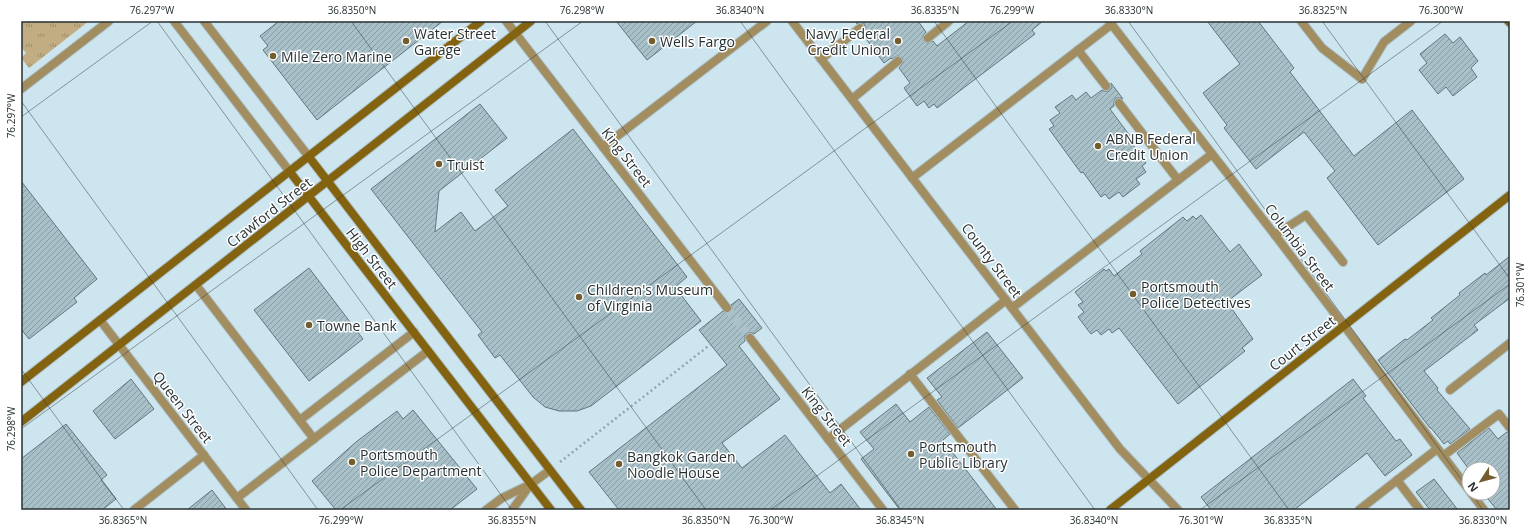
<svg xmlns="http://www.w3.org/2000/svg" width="1531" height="531" viewBox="0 0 1531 531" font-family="'Open Sans',sans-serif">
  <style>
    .grass { fill: url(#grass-tufts) }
    .building { fill: url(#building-hatch); stroke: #61777e }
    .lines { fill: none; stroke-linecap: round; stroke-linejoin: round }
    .minor-tunnel { stroke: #acc1c9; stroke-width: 8; stroke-dasharray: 8 4; stroke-linecap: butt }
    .service-casing { stroke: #acc1c9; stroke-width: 10 }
    .minor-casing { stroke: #acc1c9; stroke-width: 10 }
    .tertiary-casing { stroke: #acc1c9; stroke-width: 10 }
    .secondary-casing { stroke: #acc1c9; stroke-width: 10 }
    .path { stroke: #93a6ad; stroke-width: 2.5; stroke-dasharray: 2 3; stroke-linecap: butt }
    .service { stroke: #a28d60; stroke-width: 8 }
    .minor { stroke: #a28d60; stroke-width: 8 }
    .tertiary { stroke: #a28d60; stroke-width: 8 }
    .secondary { stroke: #836310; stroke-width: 8 }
    .ticks { fill: none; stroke: #273033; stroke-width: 1; stroke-opacity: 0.45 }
    .poi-dot { fill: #735d2d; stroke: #fff; stroke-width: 1.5 }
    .labels { text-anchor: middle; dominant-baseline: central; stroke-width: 3; stroke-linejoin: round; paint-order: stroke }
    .poi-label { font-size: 14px; fill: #273033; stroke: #fff; text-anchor: start }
    .street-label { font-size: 14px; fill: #273033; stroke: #fff }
    .neatline { fill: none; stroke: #273033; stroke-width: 1.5 }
    .ticks-label { font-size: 10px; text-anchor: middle; fill: #273033 }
  </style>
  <defs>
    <pattern id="grass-tufts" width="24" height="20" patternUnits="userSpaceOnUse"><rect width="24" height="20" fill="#c2ad83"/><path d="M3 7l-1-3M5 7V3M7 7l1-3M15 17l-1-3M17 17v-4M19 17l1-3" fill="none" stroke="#9e8d6c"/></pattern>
    <pattern id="building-hatch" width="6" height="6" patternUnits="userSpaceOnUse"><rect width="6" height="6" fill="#a8c0c8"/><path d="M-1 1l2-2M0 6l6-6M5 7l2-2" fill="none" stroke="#899ca3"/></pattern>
  </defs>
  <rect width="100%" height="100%" fill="#cde5ee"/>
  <path class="grass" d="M21,21h68l-60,47 -8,-10 5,-5 -5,-6z"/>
  <g class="building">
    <path d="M279,21h164l-126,99 -54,-70 5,-4 -8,-10z"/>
    <path d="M616,21h81l-50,39z"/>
    <path d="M855,21h63l8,11 -3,4 1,5 4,2 5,-2 4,5 32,-25h74l-11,9 3,4 -98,74 -3,-4 -5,4 -5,-7 -7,5 -13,-18 6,-5 -11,-15 4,-5 -1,-5 -5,-2 -5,3 -1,-1 -7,5 -20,-27 2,-1 -3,-3 2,-2v-5l-3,-2 -5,1z"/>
    <path d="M1207,21h51l36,47 -4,4 64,84 58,-46 52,69 -86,66 -51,-67 8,-7 -31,-39 -48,37 -32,-41 3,-3 -24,-32 37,-29z"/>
    <path d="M1445,34l8,9 7,-6 18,24 -7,7 6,9 -24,19 -7,-9 -8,7 -19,-24 8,-7 -7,-9z"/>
    <path d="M1111,83l12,16 -4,-1h-3l-2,3v5l-4,3 20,27 -2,2 18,25 -4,3 4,6 -10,7 4,5 -17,13 -4,-5 -10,7 -4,-5 -4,3 -18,-25 -2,1 -32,-44 5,-3 -4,-6 10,-7 -5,-6 17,-12 4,5 10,-8 5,6 11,-8 2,1h5l2,-3z"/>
    <path d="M480,104l27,34 -68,53 -4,41 26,-20 14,19 33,-25 -13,-16 78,-61 114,148 -12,10 26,34 -110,85 -14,5h-18l-14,-4 -12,-10 -33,-42 -5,3 -17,-23 4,-3 -111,-143z"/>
    <path d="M21,181l76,98 -23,19 3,4 -48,37 -8,-10z"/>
    <path d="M1201,215l29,37 9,-8 23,31 -33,25 4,6 -1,3 21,30 -11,9 3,3 -67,53 -59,-76 -7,5 -3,-4 -8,6 -4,-5 -6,4 -13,-17 6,-5 -6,-7 5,-3 -8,-10 29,-23 2,2 3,-2 5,7 28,-22 -2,-3 43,-34 4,4 6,-5 3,3z"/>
    <path d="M1510,256v42l-36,27 4,5 -54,41 14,17 -1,2 33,39 -20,15 -2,-3 -4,3 -13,-16h-1l-52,-68 27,-21 2,1 26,-20 -2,-2 29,-23 -1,-2 26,-20 1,2z"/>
    <path d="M309,268l54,71 -54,42 -55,-71z"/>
    <path d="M739,299l23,29 -8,6 -2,-1h-5l-2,3v5l-6,5 41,53 -58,44 20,25 43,-33 45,58 11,-9 20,26h-242l-30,-38 138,-107 -28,-35 24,-19 4,2 4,-1 1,-4 -1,-3z"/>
    <path d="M987,332l36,46 -65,50 -21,-28 5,-3 -15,-19z"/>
    <path d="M131,379l23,30 -39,30 -22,-28z"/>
    <path d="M1353,379l13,17 -3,2 33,43 4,-2 12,16 -27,21 -18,-23 -73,57h-83l-10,-13z"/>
    <path d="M896,404l14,18 19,-15 21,27 -7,6 54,70h-97l-39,-51 13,-10 -14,-17z"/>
    <path d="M413,410l64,79 -27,21h-114l-24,-29 44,-39 41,-31 6,8z"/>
    <path d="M66,424l41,51 -6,5 15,19 -14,11h-81v-51z"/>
    <path d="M1489,428l9,11 9,-7 3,1v77h-13l-14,-17h10v-24h-24v6l-4,-5 3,-2 -11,-15z"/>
    <path d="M1434,479l24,31h-28l-14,-18z"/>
    <path d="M212,490l15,20h-40z"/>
  </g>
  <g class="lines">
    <path class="minor-tunnel" d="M727,308l23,30"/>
    <defs>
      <g id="service">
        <path d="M928,38l21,-17"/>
        <path d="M1078,50l28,36"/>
        <path d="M821,59l39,-31"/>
        <path d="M1362,79l22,-37 27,-21"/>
        <path d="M852,99l46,-38"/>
        <path d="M1119,103l59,77"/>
        <path d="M603,147l164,-126"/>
        <path d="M912,178l200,-154"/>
        <path d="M1275,235l31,-20 37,47"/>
        <path d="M196,285l118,154"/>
        <path d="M1012,308l200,-154"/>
        <path d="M910,374l105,136"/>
        <path d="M1450,390l60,-47"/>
        <path d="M300,420l114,-88"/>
        <path d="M828,439l178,-139"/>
        <path d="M1443,456l56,-42 11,14"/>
        <path d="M1397,480l23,30"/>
        <path d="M237,498l191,-147"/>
        <path d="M134,510l70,-55"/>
        <path d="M1359,510l78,-61"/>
      </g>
      <g id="minor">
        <path d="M174,21l116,151"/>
        <path d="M204,21l105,136"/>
        <path d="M506,21l221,287"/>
        <path d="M1109,21l166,214 194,255"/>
        <path d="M1301,21l21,27 40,31"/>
        <path d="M21,89l88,-68"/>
        <path d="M100,320l146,190"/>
        <path d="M750,338l133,172"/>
        <path d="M1471,493l13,17"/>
        <path d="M486,510l16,-12 29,-14 19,-14"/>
        <path d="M512,510l18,-25"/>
      </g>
      <path id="tertiary" d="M792,21l328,428 58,61"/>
      <g id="secondary">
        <path d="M1508,21l2,2"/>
        <path d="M309,157l272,353"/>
        <path d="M290,172l261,338"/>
        <path d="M21,382l460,-361"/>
        <path d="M21,422l510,-401"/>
        <path d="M1110,510l400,-315"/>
      </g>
    </defs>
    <use href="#service" class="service-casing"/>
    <use href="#minor" class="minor-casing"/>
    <use href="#tertiary" class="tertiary-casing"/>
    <use href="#secondary" class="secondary-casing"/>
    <path class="path" d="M560,462l151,-118"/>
    <use href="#service" class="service"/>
    <use href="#minor" class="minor"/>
    <use href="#tertiary" class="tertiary"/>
    <use href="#secondary" class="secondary"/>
  </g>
  <path class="ticks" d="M157,21l355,489M351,21l355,489M545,21l356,489M740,21l355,489M934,21l355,489M1128,21l341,469M1322,21l188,258M21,101l297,409M21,117l132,-96M21,369l103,141M21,429l562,-408M1471,493l12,17M340,510l673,-489M770,510l673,-489M1200,510l310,-226"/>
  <g class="poi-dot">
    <circle cx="406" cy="41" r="4"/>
    <circle cx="652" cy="41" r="4"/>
    <circle cx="898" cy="41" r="4"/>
    <circle cx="273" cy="56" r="4"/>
    <circle cx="1098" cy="146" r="4"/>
    <circle cx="439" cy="164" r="4"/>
    <circle cx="1133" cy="294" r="4"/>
    <circle cx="579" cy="297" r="4"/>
    <circle cx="309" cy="325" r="4"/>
    <circle cx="911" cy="454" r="4"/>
    <circle cx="352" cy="462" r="4"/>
    <circle cx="619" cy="464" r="4"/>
  </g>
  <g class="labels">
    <g class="poi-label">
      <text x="414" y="33">Water Street<tspan x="414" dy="16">Garage</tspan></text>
      <text x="890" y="33" text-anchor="end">Navy Federal<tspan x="890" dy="16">Credit Union</tspan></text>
      <text x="660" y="41">Wells Fargo</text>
      <text x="281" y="56">Mile Zero Marine</text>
      <text x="1106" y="138">ABNB Federal<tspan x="1106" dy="16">Credit Union</tspan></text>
      <text x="447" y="164">Truist</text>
      <text x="1141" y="286">Portsmouth<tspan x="1141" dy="16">Police Detectives</tspan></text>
      <text x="587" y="289">Children's Museum<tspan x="587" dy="16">of Virginia</tspan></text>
      <text x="317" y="325">Towne Bank</text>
      <text x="919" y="446">Portsmouth<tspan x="919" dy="16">Public Library</tspan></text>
      <text x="360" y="454">Portsmouth<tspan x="360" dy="16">Police Department</tspan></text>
      <text x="627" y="456">Bangkok Garden<tspan x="627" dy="16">Noodle House</tspan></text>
    </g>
    <g class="street-label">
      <text transform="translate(627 157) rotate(52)">King Street</text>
      <text transform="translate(269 212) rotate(-38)">Crawford Street</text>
      <text transform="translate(1300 247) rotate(53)">Columbia Street</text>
      <text transform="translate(372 258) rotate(52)">High Street</text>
      <text transform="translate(992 260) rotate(53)">County Street</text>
      <text transform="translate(1302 343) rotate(-38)">Court Street</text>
      <text transform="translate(183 407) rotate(52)">Queen Street</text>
      <text transform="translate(827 416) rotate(52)">King Street</text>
    </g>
  </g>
  <rect width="1531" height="531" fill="none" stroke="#ffffff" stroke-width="44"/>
  <g transform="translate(1481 481) rotate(234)"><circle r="19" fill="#ffffff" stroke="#a9acad"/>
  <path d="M0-3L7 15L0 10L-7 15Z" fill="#735d2d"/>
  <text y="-6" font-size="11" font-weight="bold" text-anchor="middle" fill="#273033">N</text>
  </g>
  <rect x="22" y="22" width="1487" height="487" class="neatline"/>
  <g class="ticks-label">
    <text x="152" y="14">76.297°W</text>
    <text x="352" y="14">36.8350°N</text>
    <text x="582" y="14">76.298°W</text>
    <text x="740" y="14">36.8340°N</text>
    <text x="935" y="14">36.8335°N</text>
    <text x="1012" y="14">76.299°W</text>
    <text x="1129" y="14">36.8330°N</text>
    <text x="1323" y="14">36.8325°N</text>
    <text x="1441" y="14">76.300°W</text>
    <text transform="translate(11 116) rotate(-90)" y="4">76.297°W</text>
    <text transform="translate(1520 285) rotate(-90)" y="4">76.301°W</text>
    <text transform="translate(11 429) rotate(-90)" y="4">76.298°W</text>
    <text x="123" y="524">36.8365°N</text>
    <text x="341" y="524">76.299°W</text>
    <text x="512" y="524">36.8355°N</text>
    <text x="706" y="524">36.8350°N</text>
    <text x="771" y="524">76.300°W</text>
    <text x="900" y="524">36.8345°N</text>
    <text x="1094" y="524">36.8340°N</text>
    <text x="1201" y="524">76.301°W</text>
    <text x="1288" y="524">36.8335°N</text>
    <text x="1483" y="524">36.8330°N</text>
  </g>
</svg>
